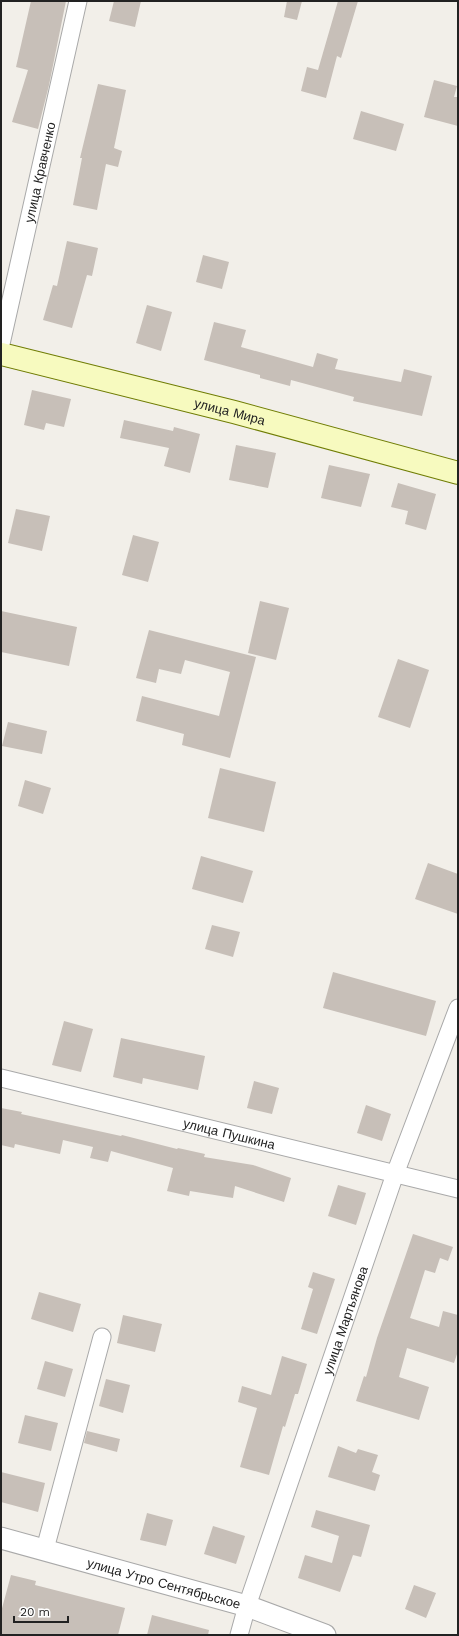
<svg xmlns="http://www.w3.org/2000/svg" width="459" height="1636" viewBox="0 0 459 1636" font-family="'Work Sans',sans-serif">
  <style>
    .building { fill: #c7bfb8 }
    .lines { fill: none; stroke-linecap: round; stroke-linejoin: round }
    .minor-casing { stroke: #a9a9a9; stroke-width: 19 }
    .tertiary-casing { stroke: #a9a9a9; stroke-width: 23 }
    .secondary-casing { stroke: #707d05; stroke-width: 24 }
    .minor { stroke: #fff; stroke-width: 17 }
    .tertiary { stroke: #fff; stroke-width: 21 }
    .secondary { stroke: #f7fabf; stroke-width: 22 }
    .labels { text-anchor: middle; dominant-baseline: central; stroke-width: 3; stroke-linejoin: round; paint-order: stroke }
    .street-label { font-size: 13px; fill: #222; stroke: #fff }
  </style>
  <rect width="100%" height="100%" fill="#f2efe9"/>
  <g class="building">
    <path d="M31,1h35l-17,84 -11,44 -26,-7 16,-52 -12,-3z"/>
    <path d="M114,1h27l-6,26 -26,-6z"/>
    <path d="M287,1h15l-5,19 -13,-3z"/>
    <path d="M338,1h20l-17,57 -4,-2 -11,42 -25,-7 6,-24 11,3z"/>
    <path d="M434,80l23,6 -3,11h4v29l-34,-9z"/>
    <path d="M98,84l28,6 -12,58 8,3 -4,16 -12,-3 -9,46 -24,-5 9,-47h-2z"/>
    <path d="M361,111l43,13 -8,27 -43,-12z"/>
    <path d="M67,241l31,7 -6,28 -5,-1 -15,53 -29,-8 10,-35 4,1z"/>
    <path d="M203,255l26,7 -7,27 -26,-7z"/>
    <path d="M147,305l25,7 -11,39 -25,-8z"/>
    <path d="M214,322l32,8 -5,17 72,20 4,-14 21,6 -3,10 66,13 3,-13 28,7 -10,40 -69,-15 1,-4 -63,-17 -1,6 -30,-8v-3l-56,-15z"/>
    <path d="M32,390l39,9 -7,28 -18,-4 -2,7 -20,-5z"/>
    <path d="M124,420l49,11 1,-4 26,7 -10,39 -26,-7 5,-18 -49,-10z"/>
    <path d="M236,445l40,8 -8,35 -39,-8z"/>
    <path d="M329,465l41,9 -9,33 -40,-9z"/>
    <path d="M398,483l38,11 -10,36 -21,-6 3,-13 -17,-4z"/>
    <path d="M16,509l34,7 -8,35 -34,-8z"/>
    <path d="M133,535l26,7 -11,40 -26,-7z"/>
    <path d="M260,601l29,7 -13,52 -28,-7z"/>
    <path d="M1,611l76,16 -8,39 -68,-14z"/>
    <path d="M149,630l107,27 -26,101 -48,-13 2,-11 -48,-13 6,-25 77,20 11,-44 -45,-12 -4,14 -22,-5 -3,14 -20,-5z"/>
    <path d="M398,659l31,11 -19,58 -32,-11z"/>
    <path d="M8,722l39,9 -5,23 -40,-8z"/>
    <path d="M220,768l56,14 -12,50 -56,-14z"/>
    <path d="M25,780l26,8 -8,26 -25,-8z"/>
    <path d="M201,856l52,15 -10,32 -51,-14z"/>
    <path d="M428,863l30,11v40l-43,-15z"/>
    <path d="M212,925l28,7 -7,25 -28,-8z"/>
    <path d="M333,972l103,29 -10,35 -103,-28z"/>
    <path d="M64,1021l29,8 -12,43 -29,-7z"/>
    <path d="M121,1038l84,18 -7,34 -55,-12 -1,6 -29,-7z"/>
    <path d="M254,1081l25,7 -7,26 -25,-6z"/>
    <path d="M366,1105l25,9 -9,27 -25,-8z"/>
    <path d="M1,1108l21,4 -1,2 100,22 1,-1 55,14 1,-1 27,6 -1,3 49,8 38,13 -7,24 -49,-16 -2,12 -43,-7 -1,5 -22,-5 6,-23 -62,-17 -3,11 -18,-4 3,-11 -30,-7 -3,14 -45,-10 -1,4 -13,-3z"/>
    <path d="M338,1185l28,8 -10,32 -28,-9z"/>
    <path d="M413,1234l40,13 -5,14 -8,-3 -5,15 -10,-3 -15,48 29,9 4,-16 15,4v36l-4,12 -47,-15 -8,29 30,10 -10,33 -63,-19 8,-25 2,1 11,-39z"/>
    <path d="M313,1272l22,7 -18,55 -16,-5 12,-40 -5,-2z"/>
    <path d="M39,1292l42,12 -8,28 -42,-13z"/>
    <path d="M123,1315l39,9 -7,28 -38,-9z"/>
    <path d="M282,1356l25,8 -9,30h-3l-10,33 -2,-1 -14,49 -29,-8 17,-59 -19,-6 4,-16 29,9z"/>
    <path d="M45,1361l28,8 -8,28 -28,-8z"/>
    <path d="M106,1379l24,6 -7,28 -24,-7z"/>
    <path d="M25,1415l33,8 -7,28 -33,-8z"/>
    <path d="M87,1431l33,8 -3,13 -33,-9z"/>
    <path d="M338,1446l18,7 2,-4 20,6 -6,17 8,3 -5,16 -47,-14z"/>
    <path d="M1,1472l44,11 -7,29 -37,-10z"/>
    <path d="M316,1510l54,15 -9,32 -8,-2 -13,37 -42,-14 7,-23 27,8 7,-27 -28,-9z"/>
    <path d="M147,1513l26,7 -7,26 -26,-6z"/>
    <path d="M213,1526l32,10 -9,28 -32,-10z"/>
    <path d="M11,1575l25,6 -1,4 90,23 -7,27h-117v-23z"/>
    <path d="M414,1585l22,8 -10,25 -21,-9z"/>
    <path d="M152,1615l57,15 -1,5h-61z"/>
  </g>
  <g class="lines">
    <defs>
      <g id="minor">
        <path id="s1" d="M1,344l77,-343"/>
        <path id="s2" d="M1,1078l457,111"/>
        <path d="M45,1549l57,-212"/>
        <path id="s3" d="M239,1635l8,-29 148,-432 63,-166"/>
      </g>
      <g id="tertiary">
        <path id="s4" d="M1,1538l246,68 78,29"/>
      </g>
      <g id="secondary">
        <path id="s5" d="M1,354l233,58 224,61"/>
      </g>
    </defs>
    <use href="#minor" class="minor-casing"/>
    <use href="#tertiary" class="tertiary-casing"/>
    <use href="#secondary" class="secondary-casing"/>
    <use href="#minor" class="minor"/>
    <use href="#tertiary" class="tertiary"/>
    <use href="#secondary" class="secondary"/>
  </g>
  <g class="labels">
    <g class="street-label">
      <text stroke="none"><textPath href="#s1" startOffset="176">улица Кравченко</textPath></text>
      <text stroke="none"><textPath href="#s5" startOffset="236">улица Мира</textPath></text>
      <text stroke="none"><textPath href="#s2" startOffset="235">улица Пушкина</textPath></text>
      <text stroke="none"><textPath href="#s3" startOffset="332">улица Мартьянова</textPath></text>
      <text stroke="none"><textPath href="#s4" startOffset="169">улица Утро Сентябрьское</textPath></text>
    </g>
  </g>
  <rect width="459" height="1636" fill="none" stroke="#222222" stroke-width="4"/>
  <path d="M14 1616v6h54v-6" fill="none" stroke="#222222" stroke-width="2"/>
  <text x="20" y="1616" font-size="12" fill="#222222" stroke="#ffffff" stroke-width="3" paint-order="stroke">20 m</text>
</svg>
